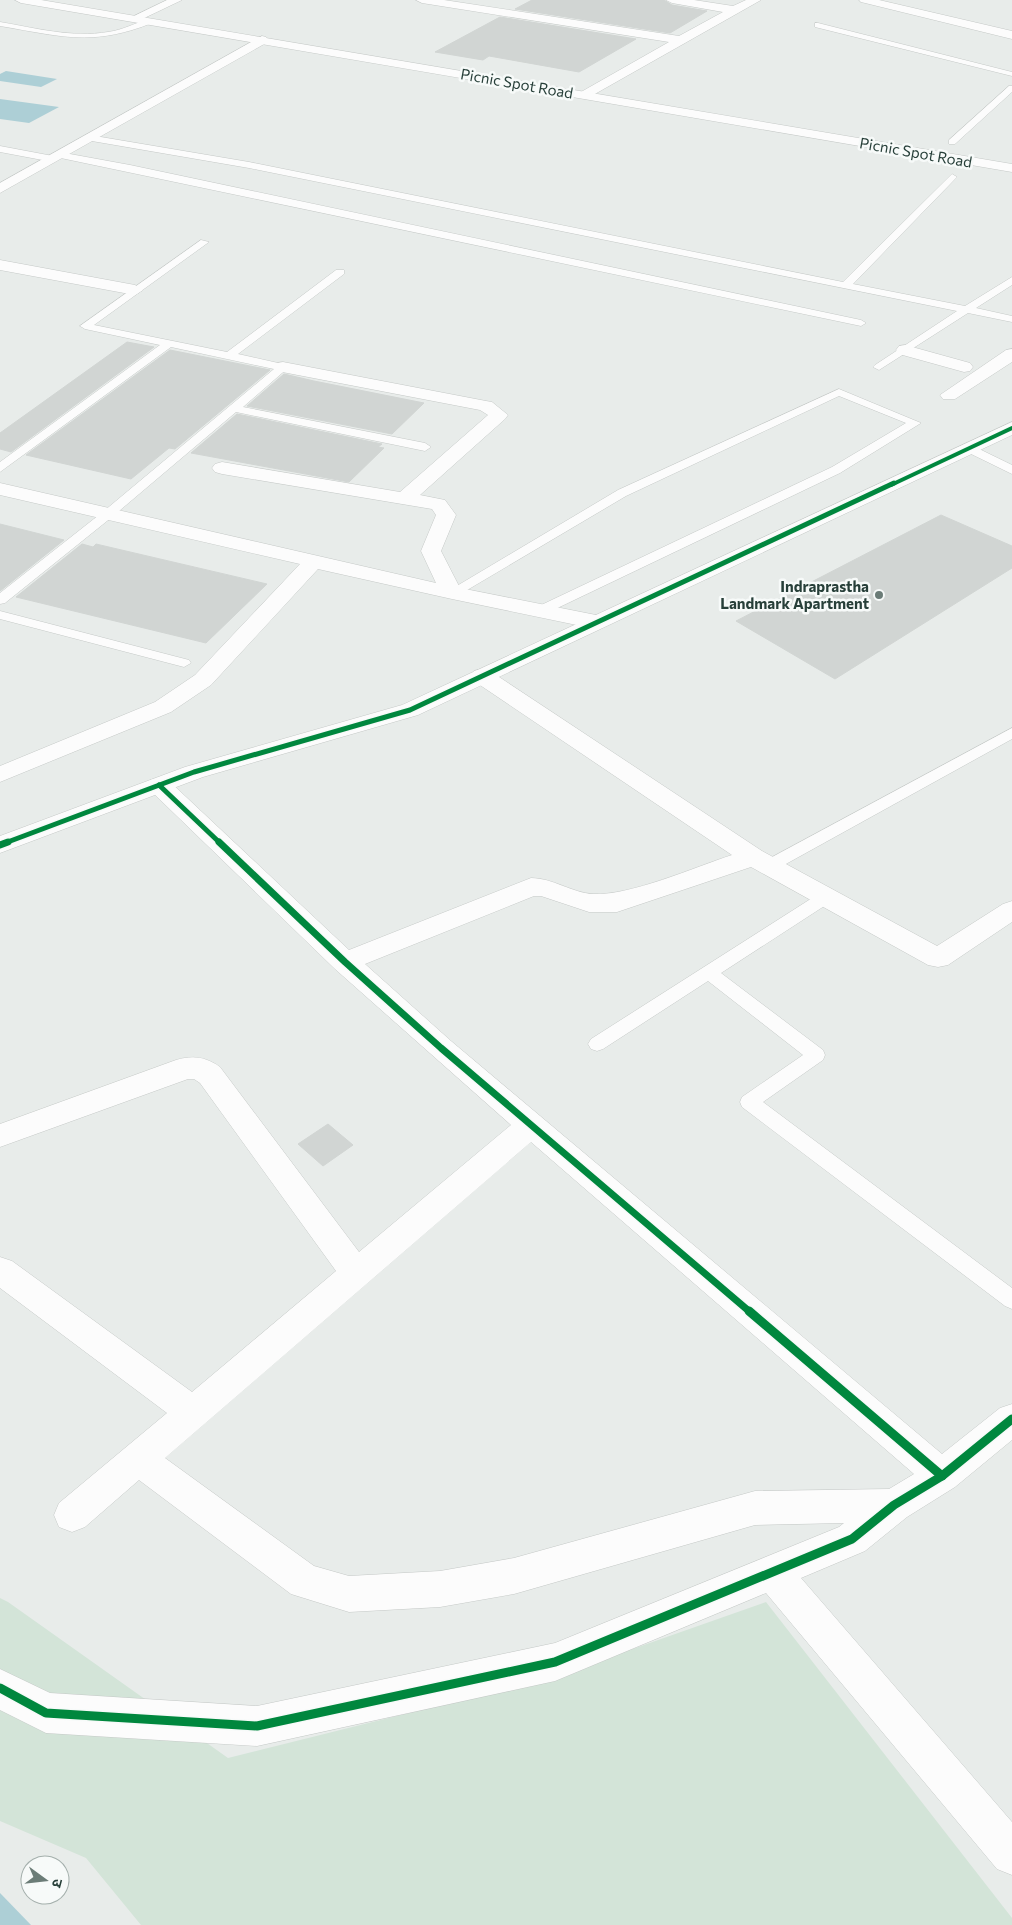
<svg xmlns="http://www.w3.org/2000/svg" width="1012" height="1925" viewBox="0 0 1012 1925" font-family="Commissioner,'Noto Sans Devanagari',sans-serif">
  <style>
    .green { fill: #d3e4d8 }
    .water { fill: #adcfd6 }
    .building { fill: #d1d5d3; stroke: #d1d5d3 }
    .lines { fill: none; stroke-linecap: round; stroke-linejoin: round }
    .service-casing { stroke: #c5c9c7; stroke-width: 1 }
    .minor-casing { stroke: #c5c9c7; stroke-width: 1 }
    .tertiary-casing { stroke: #c5c9c7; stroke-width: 1 }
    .service { fill: #fcfcfc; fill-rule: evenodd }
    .minor { fill: #fcfcfc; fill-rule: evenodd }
    .tertiary { fill: #fcfcfc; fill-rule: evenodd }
    .cycleway-far3-casing { stroke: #f7faf9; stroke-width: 5.5 }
    .cycleway-far2-casing { stroke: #f7faf9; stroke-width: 8 }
    .cycleway-far1-casing { stroke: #f7faf9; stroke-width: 10 }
    .cycleway-casing { stroke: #f7faf9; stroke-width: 12 }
    .cycleway-far3 { stroke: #00873e; stroke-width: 4 }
    .cycleway-far2 { stroke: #00873e; stroke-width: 5 }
    .cycleway-far1 { stroke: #00873e; stroke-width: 7 }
    .cycleway { stroke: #00873e; stroke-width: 9 }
    .poi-dot { fill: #6b7c77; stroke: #f7faf9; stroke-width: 2 }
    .labels { text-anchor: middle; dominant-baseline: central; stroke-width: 5; stroke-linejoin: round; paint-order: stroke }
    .far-street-label { font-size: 15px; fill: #273f39; stroke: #f7faf9 }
    .far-poi-label { font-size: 15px; font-weight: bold; fill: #273f39; stroke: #f7faf9; text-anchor: end }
  </style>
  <rect width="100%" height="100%" fill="#e8ecea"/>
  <path class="green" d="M0,1598l8,4 220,156 325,-81 213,-75 246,316v7h-871l-55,-67 -86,-37z"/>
  <g class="water">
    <path d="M6,71l51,8 -16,8 -41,-6v-7z"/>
    <path d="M0,99l59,8 -30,16 -29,-4z"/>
    <path d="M0,1893l31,32h-31z"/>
  </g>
  <g class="building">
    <path d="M532,0h132l8,5 35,6 -37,22 -155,-24z"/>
    <path d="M500,17l136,22 -57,33 -90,-16 -6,4 -48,-8z"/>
    <path d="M127,342l27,5 -143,105 -11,-3v-16z"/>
    <path d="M170,350l100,20 -95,79 -6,-1 -38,31 -105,-24z"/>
    <path d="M284,374l30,7 110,22 -32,31 -145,-28z"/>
    <path d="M237,414l145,30 -4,3 6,1 -35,34 -158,-29z"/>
    <path d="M941,515l71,31v22l-177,111 -99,-58z"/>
    <path d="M0,524l64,16 -64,51z"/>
    <path d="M82,544l11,3 3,-3 171,40 -61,59 -190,-46z"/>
    <path d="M328,1124l25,21 -30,21 -25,-22z"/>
  </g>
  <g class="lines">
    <defs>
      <g id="service">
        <path d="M149,19h3v4c-60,24 -92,13 -152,3v-4c35,6 72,16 108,10 15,-2 27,-9 41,-13z"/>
        <path d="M818,23l194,49v4l-197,-49v-4z"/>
        <path d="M1009,86h3v6l-57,52h-6v-4z"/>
        <path d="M89,135l160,27 594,120 109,-108 5,3 -2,2 -102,105 112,22 47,-29v8l-36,23 36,8v6l-44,-9 -89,57 -6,-3 2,-2 82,-54 -708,-143 -163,-28v-4z"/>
        <path d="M0,146l53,10 4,3 -4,3 -53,-10z"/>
        <path d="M59,152l71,13 731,155 5,3 -5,3 -805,-169v-4z"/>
        <path d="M201,240l8,2 -115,83 133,27 109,-82h8v4l-106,80 49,11 2,2 -46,40 182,36 6,4 -6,4 -189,-39 -124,105 -107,86 -5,1v-11l104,-82 170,-142 -103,-22 -171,125v-10l160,-117 -75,-16 -5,-3z"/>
        <path d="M839,389l82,34 -81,50 -293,140h-10l-2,-3 2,-3 295,-140 74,-44 -67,-27 -213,100 -169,100 -5,1 -7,-4 173,-103z"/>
        <path d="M969,444l43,21v9l-47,-23 -2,-3z"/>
        <path d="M0,611l189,49 2,3 -7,4 -184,-48z"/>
        <path d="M1012,728v11l-237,131h-12l-2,-4 2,-4z"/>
        <path d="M826,891l6,2 2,4 -2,4 -111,72 102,77 2,5 -2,5 -60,42 249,186v21l-7,-3 -263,-199 -2,-5 2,-5 61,-42 -95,-74 -105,68 -6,2 -6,-2 -3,-5 3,-5 229,-146z"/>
      </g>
      <g id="minor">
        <path d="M167,0h15l-44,21h-8l-2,-2z"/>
        <path d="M416,0h28l235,36 44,-24 -51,-9 -6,-3h28l39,6 13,-6h15l-175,99 -6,-4 1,-3 88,-50 -247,-39z"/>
        <path d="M859,0h20l133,31v8l-151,-37z"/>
        <path d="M262,36l4,1 2,3 -2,3 -266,150v-10z"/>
        <path d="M0,260l135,25 8,5 -8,5 -135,-25z"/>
        <path d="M905,345l65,18 3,4 -3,4 -6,1 -65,-18 -3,-4 3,-4z"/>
        <path d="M1012,349v13l-57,37h-12l-3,-4 66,-45z"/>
        <path d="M283,362l203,39 6,1 16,13 -3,4 -85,76 25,5 11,15 -15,36 19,37 136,27 8,2 3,5 -3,5 -8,2 -144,-30 -134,-30 -107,116 -40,27 -171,70v-16l155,-64 40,-27 105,-111 -300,-69v-12l436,100 -15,-32 15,-36 -4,-6 -210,-35 -7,-2 -3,-4 3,-4 7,-2 178,30 88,-77 -8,-5 -203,-39 -3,-4 3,-4z"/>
        <path d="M482,669l8,2 272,180 175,95 66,-42 9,-3v21l-64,43 -10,2 -10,-2 -177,-98 -134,45h-28l-48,-16h-7l-169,68 86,77 491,413 58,-46 12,-4v36l-57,47 -48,30 -42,34 -64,27 211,244v53l-15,-6 -231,-276 -211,88 -298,65 -211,-13 -46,-23v-41l50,24 207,13 298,-63 284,-116 5,-4 -89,2 -241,69 -74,13 -91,5 -58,-18 -152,-114 -54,47 -13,5 -13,-5 -5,-12 5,-12 108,-90 -167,-125v-31l12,4 180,131 144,-121 -136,-188 -6,-4h-6l-188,68v-23l176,-64c17,-5 30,-3 44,7l139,185 152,-127 -176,-156 -185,-179 -3,-5 3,-5 9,-2 9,2 181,170 182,-72c22,0 41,15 62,16 37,2 102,-27 139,-39l-258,-174 -3,-5 3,-5zM531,1142l383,332 -25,15 -134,2 -241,67 -74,13 -91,5 -35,-10 -149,-108z"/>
      </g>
      <g id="tertiary">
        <path d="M15,0h26l971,164v8l-991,-169z"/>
        <path d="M1012,422v13l-594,280 -215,62 -203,76v-17l185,-69 217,-62z"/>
      </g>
    </defs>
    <use href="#service" class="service-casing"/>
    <use href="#minor" class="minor-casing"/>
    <use href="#tertiary" class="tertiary-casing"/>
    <use href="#service" class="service"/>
    <use href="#minor" class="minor"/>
    <use href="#tertiary" class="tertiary"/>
    <defs>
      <path id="cycleway-far3" d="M891,485l121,-57"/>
      <g id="cycleway-far2">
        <path d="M159,785l61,58"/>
        <path d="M5,843l189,-71 216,-62 484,-227"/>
      </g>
      <g id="cycleway-far1">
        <path d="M219,842l126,120 96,86 309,264"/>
        <path d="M0,845l8,-3"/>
      </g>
      <g id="cycleway">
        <path d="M749,1311l193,165"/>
        <path d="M0,1688l46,25 211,13 298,-64 297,-123 42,-34 48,-29 70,-57"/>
      </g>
    </defs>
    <use href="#cycleway-far3" class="cycleway-far3-casing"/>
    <use href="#cycleway-far2" class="cycleway-far2-casing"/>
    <use href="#cycleway-far1" class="cycleway-far1-casing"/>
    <use href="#cycleway" class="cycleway-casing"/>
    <use href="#cycleway-far3" class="cycleway-far3"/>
    <use href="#cycleway-far2" class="cycleway-far2"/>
    <use href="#cycleway-far1" class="cycleway-far1"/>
    <use href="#cycleway" class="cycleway"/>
  </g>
  <circle class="poi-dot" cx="879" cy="595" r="5"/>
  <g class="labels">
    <g class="far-street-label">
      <text transform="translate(517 83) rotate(10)">Picnic Spot Road</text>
      <text transform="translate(916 152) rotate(10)">Picnic Spot Road</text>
    </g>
    <g class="far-poi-label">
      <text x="869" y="586">Indraprastha<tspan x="869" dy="17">Landmark Apartment</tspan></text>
    </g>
  </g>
  <g transform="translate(45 1880) rotate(105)"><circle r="24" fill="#f7faf9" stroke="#a4afac"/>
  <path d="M0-4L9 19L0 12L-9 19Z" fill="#6b7c77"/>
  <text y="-8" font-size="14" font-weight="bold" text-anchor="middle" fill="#273f39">उ</text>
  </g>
</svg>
